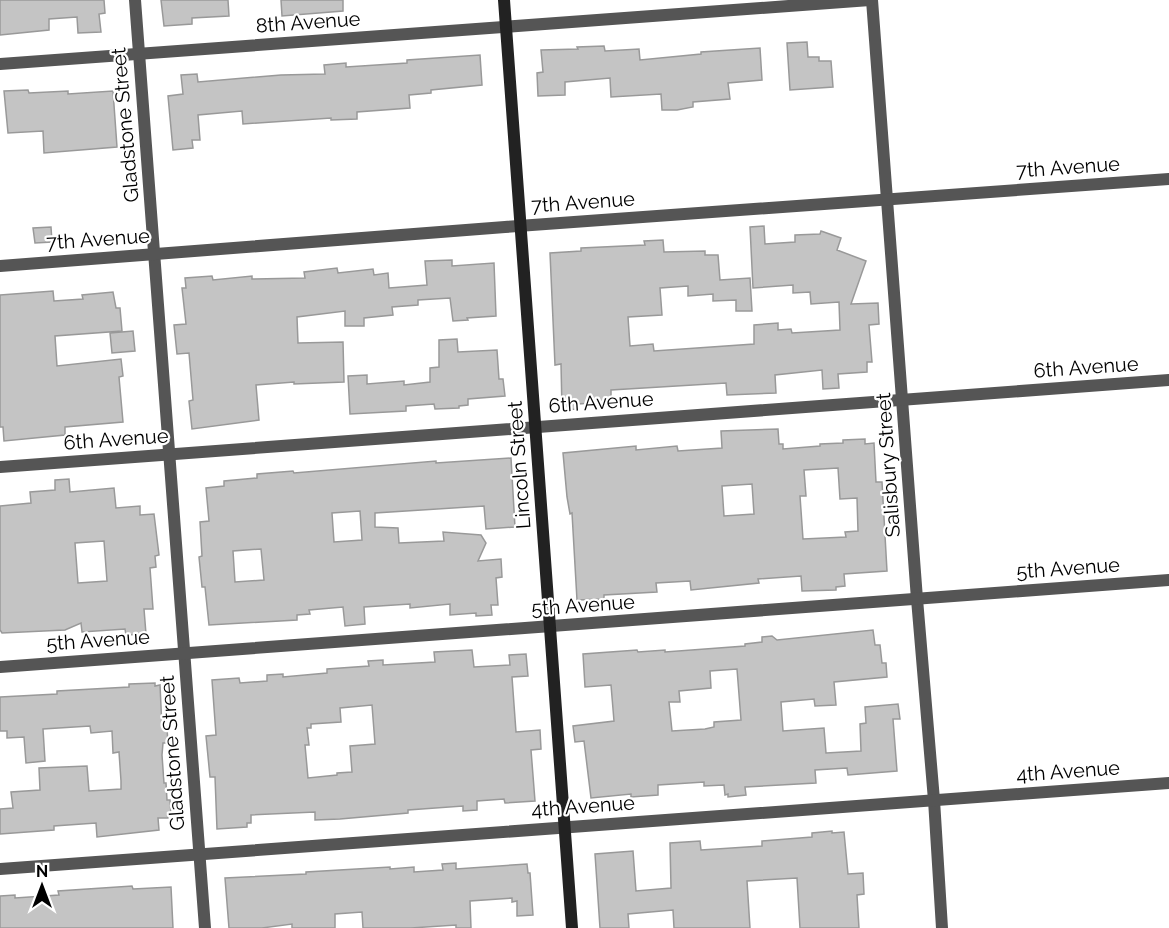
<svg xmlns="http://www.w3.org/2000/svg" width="1169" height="928" viewBox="0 0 1169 928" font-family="Raleway,sans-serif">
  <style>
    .building { fill: #c4c4c4; stroke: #999; stroke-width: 1.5; fill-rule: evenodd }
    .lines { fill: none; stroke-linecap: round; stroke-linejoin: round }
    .street { stroke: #555; stroke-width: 12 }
    .secondary { stroke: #222; stroke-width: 12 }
    .labels { text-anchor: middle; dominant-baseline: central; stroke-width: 4.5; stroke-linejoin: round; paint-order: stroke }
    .street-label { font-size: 20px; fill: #000; stroke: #fff }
  </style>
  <rect width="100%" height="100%" fill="#fff"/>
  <g class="building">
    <path d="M0,0h104l1,13 -6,1 2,18 -23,1 -1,-16 -28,2v11l-49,5z"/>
    <path d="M161,0h67l1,16 -37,2v6l-28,2z"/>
    <path d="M281,0h62v11l-61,5z"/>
    <path d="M807,42l1,15h11v4h12l2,26 -43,3 -3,-47z"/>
    <path d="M604,46l1,5 34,-2 1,11 61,-6v-2l59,-4 2,32 -34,3 2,16 -37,3v5l-16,3h-15l-1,-16 -50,3 -1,-19 -45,4v13l-27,1 -1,-23 6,-1 -2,-22 37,-1 -1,-2z"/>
    <path d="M480,55l2,30 -51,5v3l-22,2 1,13 -53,4v7l-26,1v-2l-88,6 -1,-13 -44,4 2,25h-8l1,8 -20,2 -5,-54 15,-2 -2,-19 16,-1 1,8 83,-7 44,-1 -1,-9 22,-2v4l61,-4v-3z"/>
    <path d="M28,90l1,3 39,-2v3l45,-3 4,56 -73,6 -1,-22 -35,2 -4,-42z"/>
    <path d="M764,226l1,18 30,-2v-7l25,-1 1,-3 20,7 -4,12 29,11 -15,43 27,-1 1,21 -10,1 3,37h-5v10l-29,2 1,14 -16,1 -1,-19 -47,5 1,18 -49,2 -1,-12 -115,7v12l-34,2v5l-15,1 -1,-46 -6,1 -5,-112 31,-2v-3l64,-3 -1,-4 19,-1 1,12 41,-1v4h13l2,25 30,-2 2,33h-16v-11l-23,1v-7l-25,2v-10l-28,2 2,27 -34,2 2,29 23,-2 1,7 100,-7v-19l24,-2v7l13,-1 1,4 48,-3 -1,-28 -28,2 -1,-12 -17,1v-8l-40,3 -3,-61z"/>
    <path d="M51,227l1,15 -17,1 -2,-15z"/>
    <path d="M452,260v6l42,-3 2,53 -29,2 1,2 -15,1 -3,-23 -32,2v5l-26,2 1,8 -29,3v8h-19v-15l-48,6 1,26 45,-1 1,40 -50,2v-2l-38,3 3,35 -67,9 -3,-28 4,-1 -4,-47 -12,1 -3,-29 12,-1 -4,-36h4l-1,-10 27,-2 1,4 39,-4v3l53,-1 -1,-6 33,-4 1,5 35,-4 1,6 14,-2 1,15 38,-3 -2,-24z"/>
    <path d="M53,291l1,10 29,-2 -1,-4 31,-3 3,16h4l2,23 -67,5 2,30 64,-7 2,17 -4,1 4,45 -58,5v8l-61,6 -1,-14h-3v-132z"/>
    <path d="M133,331l2,20 -23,2 -2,-20z"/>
    <path d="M457,339l1,13 39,-2 2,29h4l2,17 -37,3v6l-9,1v2l-24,1 -1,-5 -28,2v5l-56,3 -2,-38 19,-1v9l37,-3v4l26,-3v-14l9,-1v-27z"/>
    <path d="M778,429l1,15h4v5l37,-3v-2l23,-1v-3l22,-1v5l9,-1 2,39h6l5,89 -43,3 1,12 -9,1v3l-34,1 -1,-15 -43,3 1,4 -68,7 -1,-9 -34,2 1,9 -53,3v4l-27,1 -5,-87 -2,1 -3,-17 -4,-44 73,-7v4l41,-4 1,5 44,-3 -1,-17zM838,468l2,31 17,-1 1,33 -13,1 1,5 -43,2 -3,-43h6l-2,-26zM752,484l2,30 -30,2 -2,-30z"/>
    <path d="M511,458l4,69 -29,2 -2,-23 -109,7v14l23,1 1,15 45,-2 -1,-9 38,3 5,8 -8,18 23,-2 1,18 -6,1 2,27h-7l1,10 -16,1v-3l-26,2v-11l-40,4v-4l-46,3 1,17 -20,2 -2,-19 -34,3 1,4 -13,1v5l-88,5 -4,-38h-3l-3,-30 3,-1 -2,-34 9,-1 -3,-33 18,-2v-5l33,-3v-4l36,-3 1,2 142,-12v2zM360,511l2,29 -28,2 -2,-29zM261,549l3,31 -29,2 -2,-31z"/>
    <path d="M69,479l1,13 44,-4 2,20 24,-2v9l14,-1 5,41 -4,1 1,11 -6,1 3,41h-9l2,25 -20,1 -1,-6 -43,3 -1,-9 -16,7 -63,3 -2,-3v-124l31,-3 -1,-11 25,-2v-10zM104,541l3,40 -29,2 -3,-40z"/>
    <path d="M873,630l2,15h5l2,18h4l1,14 -53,5 2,23 -21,1 -1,-7 -33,3 2,29 41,-3 2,25 35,-2 -1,-27 6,-1 -1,-16 33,-3 2,15h-7l4,52 -49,4 -1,-7 -32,2 1,13 -71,4 1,8 -18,2v-3l-3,1 -1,-10 -20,1v-4l-46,3v10l-27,2v-3l-40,4 -7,-57 -9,1 -2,-16 41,-5 -3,-36 -26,2 -2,-33 54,-4 1,2 27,-2v2l80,-6v-2l17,-2v-5l10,-1 5,4zM737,669l4,51 -27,2v5l-9,2 -33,2 -3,-29h11l-1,-11 32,-3 -1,-17z"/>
    <path d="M472,650l2,17 36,-2 -1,-10 17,-1 2,22 -16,1 4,55 24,-2 1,19 -10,1 4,51 -30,2 -1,-4 -27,2v9l-14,1v-5l-55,4v3l-68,6 -25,1v-8l-64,3v8h-4v4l-30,2 -2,-52h-5l-4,-41 10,-1 -4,-55 27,-2 1,5 27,-2v-6l16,-1v3l44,-4v-4l42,-3 -1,-5 15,-1v5l52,-3 -1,-10zM372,705l3,39 -25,2 2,26 -15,1v2l-29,3 -3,-33h4l-2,-17h4v-4l30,-2 -1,-14z"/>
    <path d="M155,683v3l5,-1 2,43h5l1,15h-5l-1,12 2,28h2l1,17h3l1,14h-4l1,4h-10l1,12 -62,7 -1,-14 -42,3v4l-54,4v-25l13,-1 -2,-16 29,-2 -1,-22 48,-2 2,25 32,-2v-8l-2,-29 -6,1 -1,-22 -21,2 -1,-7 -47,3 2,32 -19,2 -2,-26 -17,1v-7h-7v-34l57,-3v-3l72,-4v-3z"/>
    <path d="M832,831v2l12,-1 4,42 15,-1 1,21 -7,1 2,33h-59l-3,-50 -50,3 3,47h-76l-1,-18 -45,4 1,14h-29l-5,-74 38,-3 3,40 35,-3 -1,-45 30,-2 1,9 61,-4v-5l50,-4v-4z"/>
    <path d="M456,863v6l71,-5 1,9h2l3,42 -16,1v-15l-5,1v-4l-42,3 1,27h-15v-3l-45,3h-48l-1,-16 -27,2v14h-43v-4l-30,4h-33l-4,-50 81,-4v-2l84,-5v2l24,-2v5l29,-2 -1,-6z"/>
    <path d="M132,886l1,3 38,-2 2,41h-173v-32l15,-1v3l44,-3 -1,-4z"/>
  </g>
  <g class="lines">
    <g class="street">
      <path d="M135,0l70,928"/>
      <path d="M872,0l45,599 17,201 8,128"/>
      <path d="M0,64l870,-64"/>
      <path d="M0,266l505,-39 664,-48"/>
      <path d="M0,467l1169,-87"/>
      <path d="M0,667l1169,-87"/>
      <path d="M0,869l1169,-86"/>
    </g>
    <path class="secondary" d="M504,0l68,928"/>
  </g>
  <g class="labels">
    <g class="street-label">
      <text transform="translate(308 22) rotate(-4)">8th Avenue</text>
      <text transform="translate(125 125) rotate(-95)">Gladstone Street</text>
      <text transform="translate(1068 167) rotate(-4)">7th Avenue</text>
      <text transform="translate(583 202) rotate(-4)">7th Avenue</text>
      <text transform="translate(98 239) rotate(-4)">7th Avenue</text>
      <text transform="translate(1086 367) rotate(-4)">6th Avenue</text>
      <text transform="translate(601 402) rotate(-4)">6th Avenue</text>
      <text transform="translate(116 439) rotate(-4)">6th Avenue</text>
      <text transform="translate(519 465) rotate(-94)">Lincoln Street</text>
      <text transform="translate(888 465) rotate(-94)">Salisbury Street</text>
      <text transform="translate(1068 568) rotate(-4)">5th Avenue</text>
      <text transform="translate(583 605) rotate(-4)">5th Avenue</text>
      <text transform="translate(98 640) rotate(-4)">5th Avenue</text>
      <text transform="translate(172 753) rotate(-94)">Gladstone Street</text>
      <text transform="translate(1068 771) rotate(-4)">4th Avenue</text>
      <text transform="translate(583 806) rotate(-4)">4th Avenue</text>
    </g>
  </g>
  <g transform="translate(42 886)" stroke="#ffffff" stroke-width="4.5" paint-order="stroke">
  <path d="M0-4.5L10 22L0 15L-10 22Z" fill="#000000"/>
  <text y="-9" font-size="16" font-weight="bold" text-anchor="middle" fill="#000000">N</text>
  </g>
</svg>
